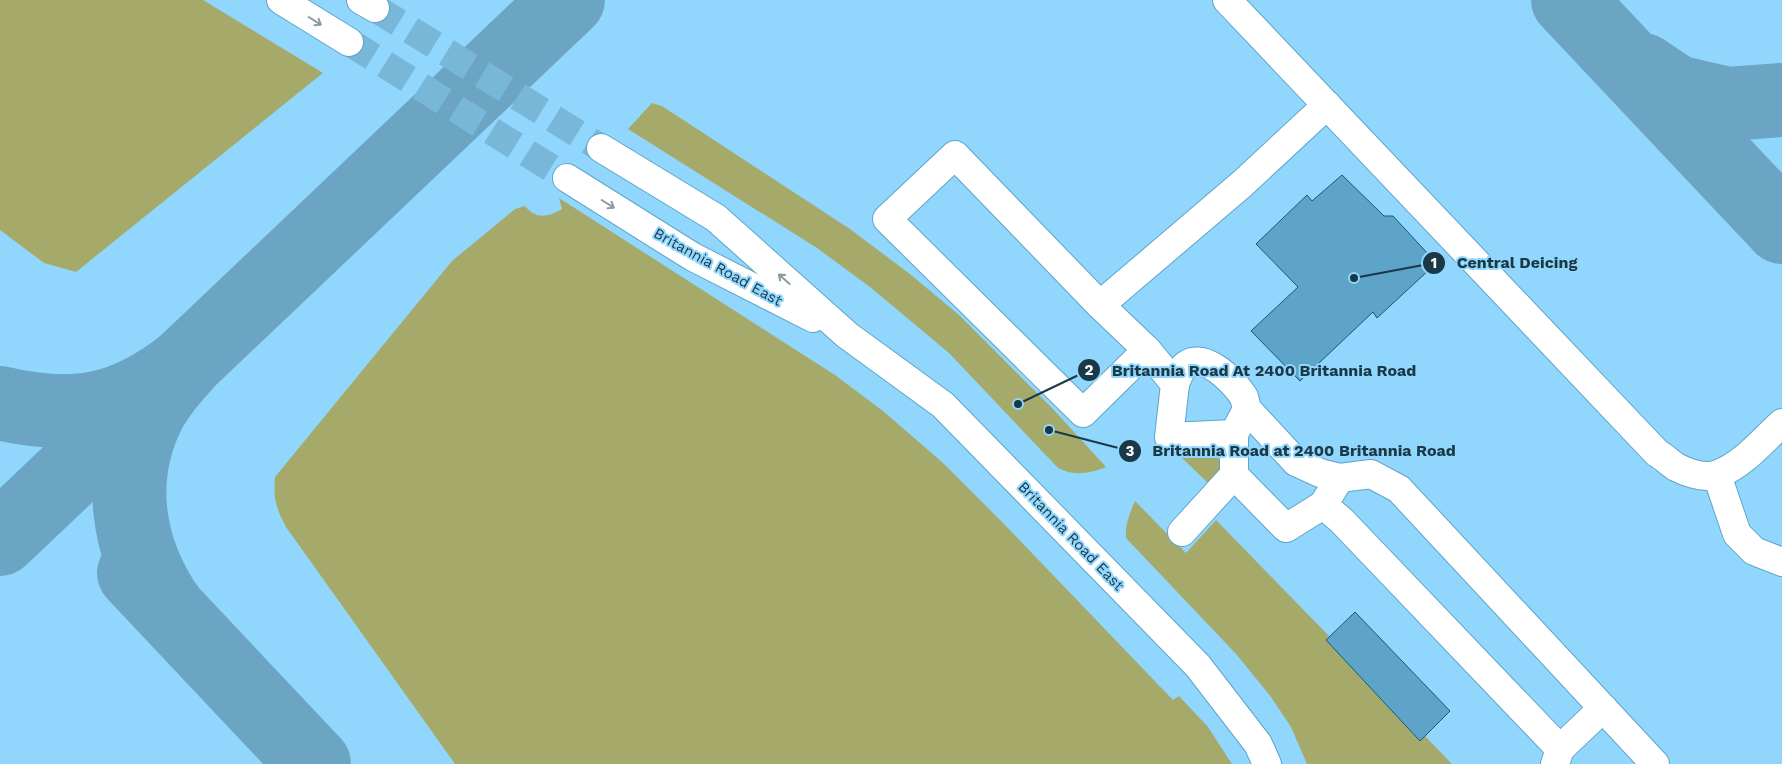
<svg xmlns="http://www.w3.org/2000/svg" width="1782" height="764" viewBox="0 0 1782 764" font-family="'Work Sans',sans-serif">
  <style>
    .green { fill: #a5aa6b }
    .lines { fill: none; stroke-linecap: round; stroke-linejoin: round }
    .taxiway { stroke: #6ca4c3; stroke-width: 74 }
    .building { fill: #5ea4c8; stroke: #0d5d7e }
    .minor-tunnel { stroke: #79b7d9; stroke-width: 28; stroke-dasharray: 28 14; stroke-linecap: butt }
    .minor-casing { stroke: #5ea4c8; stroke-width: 30 }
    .minor { stroke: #fff; stroke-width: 28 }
    .oneway { stroke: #8d9ca3 }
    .labels { text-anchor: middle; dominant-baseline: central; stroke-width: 4; stroke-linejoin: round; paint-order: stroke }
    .street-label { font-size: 15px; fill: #1b3847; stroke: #91d7fd }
    .leader { fill: none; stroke: #1b3847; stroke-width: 2 }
    .callout-dot { fill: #1b3847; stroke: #91d7fd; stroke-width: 2 }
    .mark-label { font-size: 15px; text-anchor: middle; font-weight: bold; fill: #fff }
    .callout-label { font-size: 16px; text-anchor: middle; font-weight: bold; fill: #1b3847; stroke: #91d7fd; stroke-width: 4; stroke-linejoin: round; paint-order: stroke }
  </style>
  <rect width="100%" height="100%" fill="#91d7fd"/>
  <g class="green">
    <path d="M0,0h203l120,73 -247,199 -32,-9 -44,-33z"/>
    <path d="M652,103l10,3 188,123 60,45 49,41 94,94 53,58c-16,7 -33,9 -48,1l-109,-115 -79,-66 -53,-39 -189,-119z"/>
    <path d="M559,198l276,177 48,36 60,52 60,60 170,177 6,-4 29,31 24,37h-777l-169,-237c-10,-19 -13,-29 -11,-50l177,-216 63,-52 10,-3c12,14 22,11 37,3z"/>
    <path d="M1201,449c8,2 26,11 19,22 -3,5 -9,9 -12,12l-26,-25 2,-4z"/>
    <path d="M1135,501l51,52 30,-33 113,116 -3,4 94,100 5,-4 27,28h-145l-16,-37 -20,-30 -34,-42 -111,-117c-1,-14 4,-25 9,-37z"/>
  </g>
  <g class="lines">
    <g class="taxiway">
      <path d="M1568,0l214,227"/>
      <path d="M1643,70l33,22 52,12 54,-4"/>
      <path d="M0,403c76,18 125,8 186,-40 -13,14 -25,28 -35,45 -36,67 -25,141 18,202"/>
      <path d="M0,539l568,-539"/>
      <path d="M134,573l180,191"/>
    </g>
  </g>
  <g class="building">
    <path d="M1342,175l42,41h9l37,40v13l-53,49 -4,-6 -73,69 -49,-50 47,-44 -42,-43 51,-49 5,6z"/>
    <path d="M1355,612l95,99 -30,30 -94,-101z"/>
  </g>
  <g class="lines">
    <g class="minor-tunnel">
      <path d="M375,8l226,140"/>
      <path d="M349,42l218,136"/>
    </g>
    <defs>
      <g id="minor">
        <path d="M281,0l68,42"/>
        <path d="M361,0l14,8"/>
        <path d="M1227,0l430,453c7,4 13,10 19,14 12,6 29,12 42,7 25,-9 45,-34 64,-51"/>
        <path d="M601,148l115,70 131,117 96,70 255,261 60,78 9,20"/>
        <path d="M567,178l126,79 120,61"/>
        <path d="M1100,305l47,45"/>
        <path d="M1175,384c2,-5 4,-11 7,-15 18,-23 52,12 62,28 1,4 2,8 3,12l-13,25"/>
        <path d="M1247,409l49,53 24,11 20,5"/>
        <path d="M1234,475l52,53 37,-23 18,15 219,229 -5,15"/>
        <path d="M1717,475l20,59 17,17 28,11"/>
        <path d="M1323,505l17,-27 31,-4 28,15 256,275"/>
        <path d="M1182,532l52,-57v-41l-65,3 6,-53 -28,-34 -64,63 -196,-194 68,-64 145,150 142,-121 85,-79"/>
        <path d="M1560,749l43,-41"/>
      </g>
    </defs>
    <use href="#minor" class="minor-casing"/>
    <use href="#minor" class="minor"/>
  </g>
  <defs><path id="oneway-shaft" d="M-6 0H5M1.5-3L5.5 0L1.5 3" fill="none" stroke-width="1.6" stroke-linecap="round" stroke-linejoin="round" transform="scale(1.25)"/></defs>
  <g class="oneway">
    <use href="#oneway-shaft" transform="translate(315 21) rotate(32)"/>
    <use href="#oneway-shaft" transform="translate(608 204) rotate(32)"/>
    <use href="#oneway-shaft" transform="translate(784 279) rotate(-138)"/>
  </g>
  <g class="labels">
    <g class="street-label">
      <text transform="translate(718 267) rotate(29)">Britannia Road East</text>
      <text transform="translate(1071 536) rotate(46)">Britannia Road East</text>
    </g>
  </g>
  <path class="leader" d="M1354 278L1434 263M1018 404L1089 370M1049 430L1130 451"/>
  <g class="callout-dot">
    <circle cx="1354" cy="278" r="5"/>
    <circle cx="1018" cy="404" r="5"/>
    <circle cx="1049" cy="430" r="5"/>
    <circle cx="1434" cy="263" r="12"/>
    <circle cx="1089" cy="370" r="12"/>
    <circle cx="1130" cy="451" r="12"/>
  </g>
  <g class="mark-label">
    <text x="1434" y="268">1</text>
    <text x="1089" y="375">2</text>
    <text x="1130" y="456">3</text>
  </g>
  <g class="callout-label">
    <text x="1517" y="268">Central Deicing</text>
    <text x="1264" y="376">Britannia Road At 2400 Britannia Road</text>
    <text x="1304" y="456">Britannia Road at 2400 Britannia Road</text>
  </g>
</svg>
